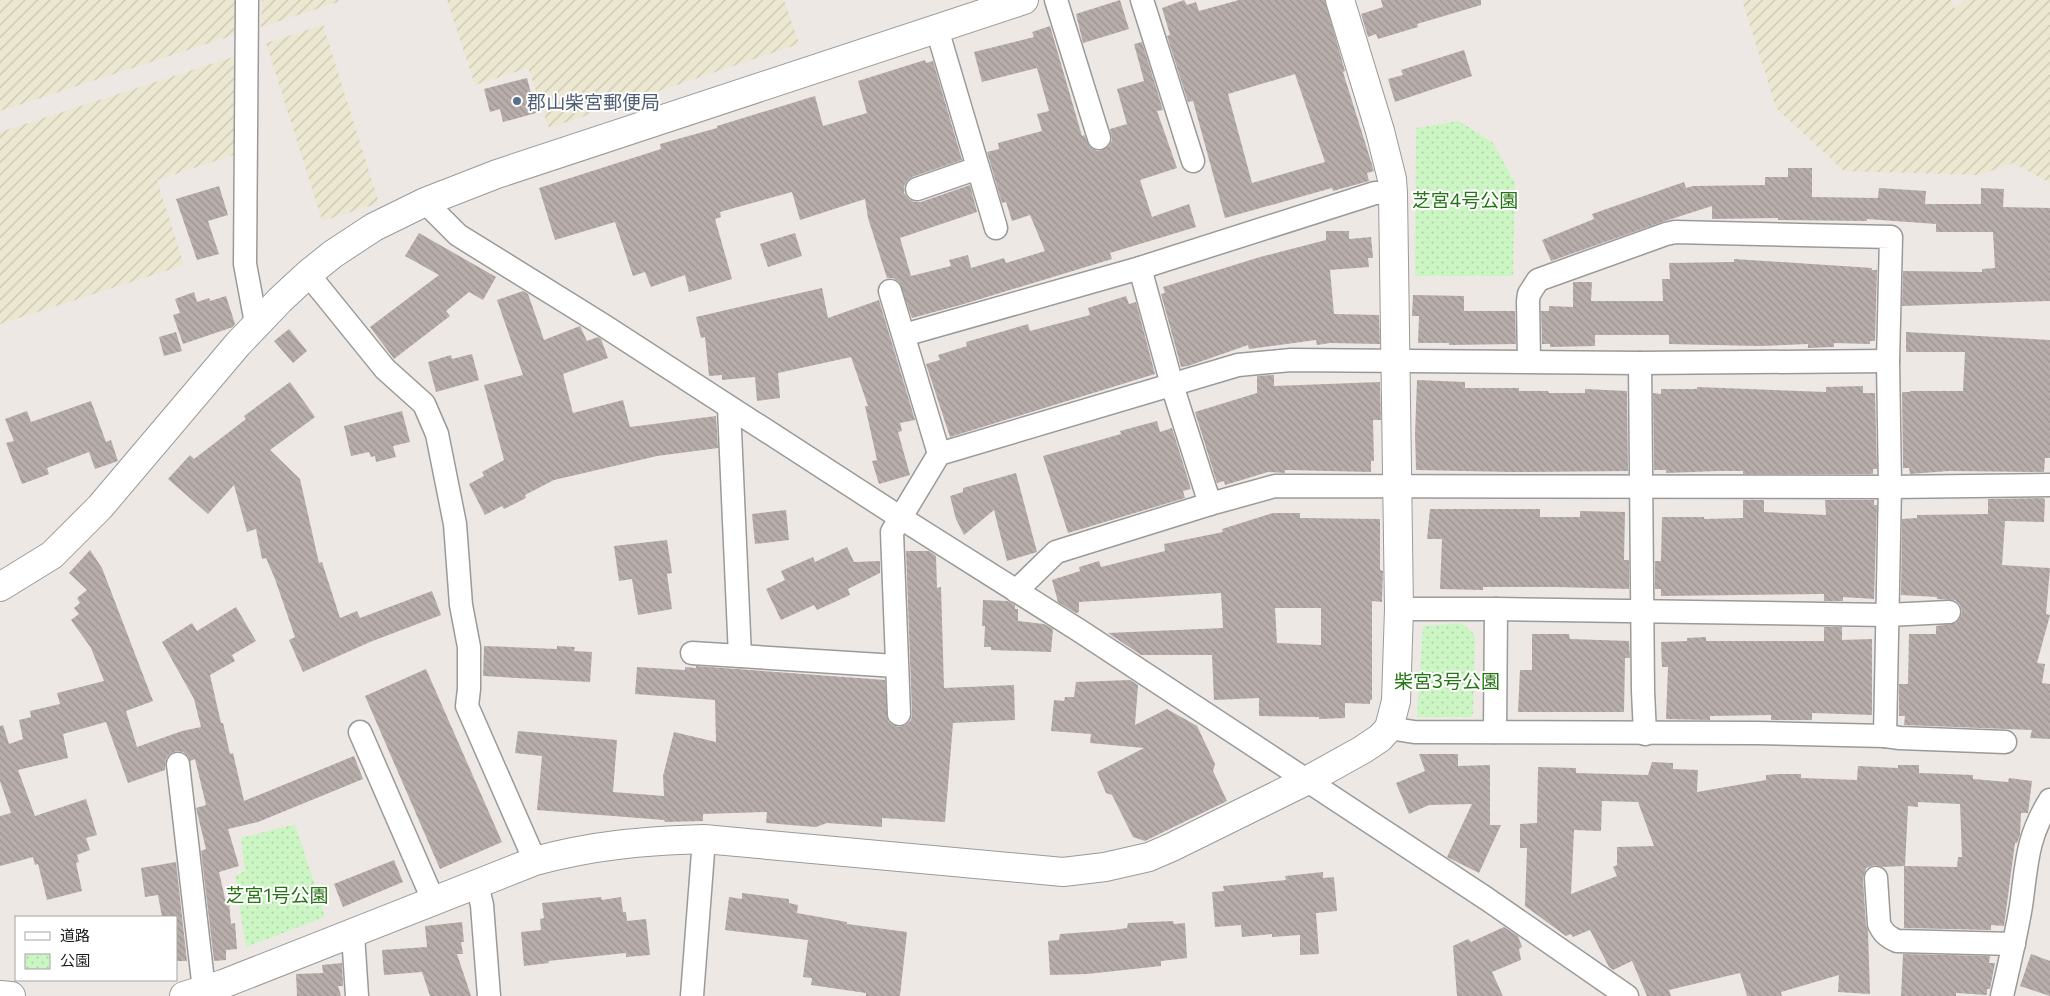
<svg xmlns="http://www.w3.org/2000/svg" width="2050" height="996" viewBox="0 0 2050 996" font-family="Commissioner,'Noto Sans JP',sans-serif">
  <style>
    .farmland { fill: url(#farmland-furrows) }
    .park { fill: url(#park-dots) }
    .building { fill: url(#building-back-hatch); fill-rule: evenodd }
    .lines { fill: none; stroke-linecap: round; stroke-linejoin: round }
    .minor-casing { stroke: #9a9a9a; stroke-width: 25 }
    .tertiary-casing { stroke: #9a9a9a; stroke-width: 30 }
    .minor { stroke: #fff; stroke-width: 22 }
    .tertiary { stroke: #fff; stroke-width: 28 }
    .service-dot { fill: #5c6f8a; stroke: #fff; stroke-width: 2 }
    .labels { text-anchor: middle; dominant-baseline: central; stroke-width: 4; stroke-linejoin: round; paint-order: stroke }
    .service-label { font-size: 19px; fill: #4e5e75; stroke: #fff; text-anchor: start }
    .park-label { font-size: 19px; fill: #237413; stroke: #fff }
  </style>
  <defs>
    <pattern id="farmland-furrows" width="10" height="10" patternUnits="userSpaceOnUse" patternTransform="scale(1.25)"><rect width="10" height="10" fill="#ebe7d1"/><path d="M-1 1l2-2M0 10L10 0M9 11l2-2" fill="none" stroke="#c9c6b3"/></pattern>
    <pattern id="park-dots" width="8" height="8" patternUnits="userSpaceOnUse" patternTransform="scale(1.25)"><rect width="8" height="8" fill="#ccf5c4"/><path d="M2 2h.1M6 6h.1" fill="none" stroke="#afd2a8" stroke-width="1.8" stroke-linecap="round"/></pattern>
    <pattern id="building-back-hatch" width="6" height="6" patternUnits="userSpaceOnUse" patternTransform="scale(1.25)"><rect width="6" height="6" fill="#b7adaa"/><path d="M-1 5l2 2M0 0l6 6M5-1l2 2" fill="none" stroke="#9d9492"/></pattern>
  </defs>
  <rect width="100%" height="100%" fill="#eee8e4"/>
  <g class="farmland">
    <path d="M0,0h237v34l-237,77z"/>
    <path d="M262,0h82l-83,27z"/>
    <path d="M447,0h337l15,44 -250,84 -21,-60 -53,17z"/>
    <path d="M1742,0h209l4,9 9,-9h86v183l-37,-20 -34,12 -135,-4 -68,-63z"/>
    <path d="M323,25l56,178 -57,18 -56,-178z"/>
    <path d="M236,56l1,98 -80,26 27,85 -184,59v-192z"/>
  </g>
  <g class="park">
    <path d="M1459,121l34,22 22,40 -2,93h-98l1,-148z"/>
    <path d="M1462,623l13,12 -2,78 -3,4h-53l6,-91z"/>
    <path d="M295,824l30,93 -79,30 -11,-71 10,-5 -4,-33z"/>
  </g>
  <g class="building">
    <path d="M1120,0l9,29 -46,14 -7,-29z"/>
    <path d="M1184,0l3,5 9,-3 3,9 40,-11h86l20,71 -2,1 31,99 -7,2 2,8 -36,10 -1,-3 -107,30 -32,-117 -5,1 -21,-66 3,-1 -8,-27zM1295,74l30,88 -73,21 -24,-89z"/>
    <path d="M1381,0h100v5l-64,19 1,3 -40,12 -2,-5 -8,3 -7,-23 22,-7z"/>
    <path d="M1050,26l32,110 2,-1 6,12 7,4 6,-1 6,-4 3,-6 -2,-11 17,-5 -10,-35 27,-8 -10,-37 8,-2 21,68 -6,1 20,57 -37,12 12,37 37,-13 7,23 -86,26 2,6 -148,45 -52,14 -13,-36 -6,-4h-6l-19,-60 -3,-19 -65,21 -8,-28 -72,20 1,5 -6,2 17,60 -43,13 -4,-17 -34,12 -6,-15 -12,4 -18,-54 -60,18 -16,-52 122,-39 -1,-5 57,-16v-2l98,-30 8,30 44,-13 -9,-32 67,-21 1,3 7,-2 29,99 -50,17 -5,4 -3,5v7l5,6 5,3h7l49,-17 7,27 -77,26 11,38 40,-10 -2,-6 19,-5 3,13 33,-10 2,5 39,-12 -15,-36 -18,6 -6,-19 -4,1 -15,-51 12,-3 -1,-6 44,-12 -5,-17 12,-3 -12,-43 -55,14 -8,-30 60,-15 -2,-5z"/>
    <path d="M1464,50l8,26 -77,26 -7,-23 15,-4 -2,-5z"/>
    <path d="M527,78l9,35 -33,9 -3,-13 -10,3 -6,-23z"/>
    <path d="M1788,168h24v29l66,1 1,-10 47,3 -1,13h56v-16l23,1 -1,18 47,1v93l-148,5 1,-35 79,1v-3l13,-1 -2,-36h-57v-8l-69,-5v2l-89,-1v-2l-66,1v-13l-50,16 -111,39 -9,-21 52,-21 -2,-5 92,-32 2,6 7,-2 72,-1v-8h23z"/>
    <path d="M219,186l9,29 -20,6 11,33 -22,6 -21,-61z"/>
    <path d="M1326,231h23v8l22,-2 2,21h-5l1,9 -39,3 4,44 45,1 1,29 -50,-1 -13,2 -1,-5 -67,9 -1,-4 -60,21 -7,1 -20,-73 4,-1 -2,-6 97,-30 66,-17z"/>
    <path d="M419,233l77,44 -13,23 -14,-8 -23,19 4,5 -56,43 -24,-32 69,-52 -34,-19z"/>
    <path d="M795,233l7,23 -34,11 -8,-23z"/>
    <path d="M1734,259l138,9v2h5l-2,71h-5v3l-36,-1v4l-26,1v-4l-48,2 -91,-2v-9h-74v11l-45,1v-3h-8l-1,-33h8v-5l24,1v-25h19l-1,19h72l-1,-22h8l-1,-16 65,-1z"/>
    <path d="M822,288l6,30 51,-18 36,120 -15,3 2,8 -4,1 12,43 -31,9 -7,-23 5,-1 -12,-54h3l-17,-49 -73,16 2,25 -23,3 -2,-24 -33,3v-5l-13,1 -4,-39 -4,1 -5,-21z"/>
    <path d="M523,291l5,3 16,46 36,-14 7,15 11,-4 3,2 7,19 -45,16 10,39 50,-13 7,27 86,-11 2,32 -61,8 -103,24 -29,15 1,3 -22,11 -2,-3 -17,9 -16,-31 15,-8 -2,-4 22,-12 -20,-75 39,-10 -26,-75z"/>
    <path d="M194,292l3,10 12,-4 1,3 16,-5 9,28 -2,3 -50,17 -10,-29 7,-2 -5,-14z"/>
    <path d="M1413,295l51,1v15h51l1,33 -67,1v-2h-31l1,-27h-7z"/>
    <path d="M1126,296l3,8 7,-2 19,72 -205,63 -24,-73 14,-4 -2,-5 29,-9 -1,-4 62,-18 2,7 60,-16 -2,-7z"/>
    <path d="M289,329l18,22 -14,12 -19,-22z"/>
    <path d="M176,332l6,19 -18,5 -5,-19z"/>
    <path d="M1906,332l144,8v118h-5l-1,14 -95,-1 -39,3 -1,-6h-6l-1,-76h8v-1h53l2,-39h-59z"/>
    <path d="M472,354l7,26 -43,12 -8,-30 23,-7 1,4z"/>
    <path d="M1274,375v11l106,-4 1,38h-8l1,41h-3v11l-86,-2v3l-17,-1 -43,13 -1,-4 -7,2 -22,-71 62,-19v-17z"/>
    <path d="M1417,380l48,2v6h54v3h29l1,2h36v-4l42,2 1,80 -116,1 -96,-2 -1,-36z"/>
    <path d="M290,382l25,35 -45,33 30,29 19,84 3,-1 18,56 17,-7 3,7 72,-27 9,24 -71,27 -67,30 -14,-32 6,-3 -20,-58 -9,-21 -4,1 -6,-30 -9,3 -13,-47 -26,29 -40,-35 22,-24 4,4 52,-40 -2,-3z"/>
    <path d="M1863,386v7h12l2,76h-4v5h-130v-3h-25l-52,2v-3h-12l-1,-77 8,1v-5h36v-2l129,5v-5z"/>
    <path d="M91,401l15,41 5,-2 7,21 -23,8 -6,-17 -42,16 2,6 -27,10 -16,-41 8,-2 -9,-22 22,-8 4,11z"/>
    <path d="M402,411l8,31 -17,4 3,11 -20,5 -1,-6 -4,1 -2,-5 -18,4 -7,-30z"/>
    <path d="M1157,421l3,11 12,-4 19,61 -8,2 2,7 -117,35 -25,-77 78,-22 -1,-3z"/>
    <path d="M1016,473l21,79 -30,9 -13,-51 -30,25 -8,-16 -6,-23 13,-4v-4z"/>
    <path d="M2043,498l2,2 -1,22 -39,-1 -3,44 48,3 -4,46 4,1 -13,48 8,1 -3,19 8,1v55l-20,-1 2,-8 -128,-5 1,-9h-6v-32h9l1,-50h27v-8l20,-3 4,-5 2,-6 -2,-7 -5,-5 -18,-1v-2l-36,-2 1,-76 15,-1v-3l71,-1v-15z"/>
    <path d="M1743,500h21v12l62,3 -1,-15h49v5h3l-3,94 -31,-2v4h-19v-7l-163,2v-7h-6v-28h6l1,-44h42v2l39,-1z"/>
    <path d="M1430,509h110v8h40v-6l45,1 -1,48h5v29l-72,-2h-74v3l-43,-1 2,-50h-15z"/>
    <path d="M786,510l3,30 -34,4 -3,-30z"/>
    <path d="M1273,513h27v5l80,1v51l3,1 -1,31 -10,-1v99h-2v4l-25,-1v15l-26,1v-2l-60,-1v-18l-45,2 -2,-45h-71l-33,-22 115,-5 -2,-35 -142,9v10l-3,1 -18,-11 -6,-22 28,-9 -1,-4 20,-6 2,6 64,-16 -1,-7 59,-12 -1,-3zM1275,608h46v37l-44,-2z"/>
    <path d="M667,540l5,33 -5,1 5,35 -34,6 -6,-36 -13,2 -5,-35z"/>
    <path d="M847,547l7,15 26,-1v12l-32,16 2,6 -33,15 -3,-5 -33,15 -15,-31 19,-9 -4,-9 32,-14 2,5z"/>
    <path d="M90,550l12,18 51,133 -27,10 11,36 45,-16 19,-4 -7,-28 -32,-57 30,-19 5,8 39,-24 20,34 -24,14 3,6 -25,14 11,48h2l7,31 3,-1 11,48 110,-45 9,23 -105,43 -30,7 11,37 -20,6 7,31h3l2,21 4,-1 2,26 -11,1v10l-12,1 -13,-110 5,-2 -10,-41 10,-3 -11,-46 -5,2 -2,-5 -5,-4 -7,-1 -6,3 -4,5 -1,11 -37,13 -22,-61 -43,12 5,24 -50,12 17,46 51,-17 11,36 -11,3 4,12 -13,5 2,7 -3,1 6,28 -35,9 -9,-36 -3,1 -2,-8 -33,9v-50l11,-3 -11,-32v-55l3,-1 6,19 14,-5 -4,-19 12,-3 -1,-6 30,-7 -3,-11 47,-12 -13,-33 -20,-28 8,-6 -5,-6 6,-5 -3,-5 10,-8 -18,-17z"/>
    <path d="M906,551h23l7,5 1,32 4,-1 3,101 70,-3 1,35 -62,3 -8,99 -63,-4v9l-55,-4 -11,4 -50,-4 1,-11 -64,2v7l-38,1 -1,-2 -127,-10 5,-54 -27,-3 3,-22 99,9 -4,52 51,4 -1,-20 11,-44 42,10 -1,-42 -80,-6 2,-27 48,3v-3l11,1v-2l189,14 3,41 4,4 7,2 7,-2 5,-5 1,-6z"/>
    <path d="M983,600l24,1 8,4v4h3v12l26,3 9,5 -2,23 -60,-2v-3h-7l1,-21h-3z"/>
    <path d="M1824,627h18v13l30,-1v76l-60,-2v7h-41v-5l-61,1v4l-44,-1 2,-52h-6l-1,-25 26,-1v-3l19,-1v4h118z"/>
    <path d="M1532,634h37l1,5 59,2 1,17h-5l-1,54h-106l2,-42h12z"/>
    <path d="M484,646l73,3v-3l18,1 -1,4 18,1 -2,30 -107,-6z"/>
    <path d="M426,669l76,173 -62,27 -75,-173z"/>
    <path d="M1130,680l8,5 -3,40 32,-16 30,17 18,38 -2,7 14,30 -82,40 -12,-4 -21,-42 -6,-2 -9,-21 47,-24 -54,-5 1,-9 -40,-3 3,-31 10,1 1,-4h9l2,-15z"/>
    <path d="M1419,754h39v12l32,-1v60h11l-22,48 -32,-16 25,-53 -43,1 -20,9 -13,-31 29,-12z"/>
    <path d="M1652,762l21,1v6l25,1 -1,22 69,-12v-5l14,-1h21v4l56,2 1,-14 40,2v-3h21v8l54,2v4l35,3 1,-4 23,3 -4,32h-7l-1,22 -3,8h-2l-11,83 -13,-1v5l-87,-2v-62l-22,1 -7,-2 -9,3 -3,11 3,46 2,6 2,63 -32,-2 1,-17 -58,17 1,4h-35l-7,-23 -71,17 2,6h-24l-15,-35 -19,9 -4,-3 -19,-37 -17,7 -2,-3 -5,2 -41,-30 2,-58h-7v-24l17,-1 1,-56 38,1v5l72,2zM1602,801l36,1 16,44 -37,1v18l-4,2 4,9 -46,18 3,-64 27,1zM1918,802l42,2 2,53h-4l-1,10 -52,-1 3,-60 10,1z"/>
    <path d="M394,860l9,22 -60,25 -9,-23z"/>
    <path d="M176,862l11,99h-11v-44h-14l-4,-22 -13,2 -4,-29z"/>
    <path d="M1323,872v6l11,-1 3,34 -21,2 3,41 -19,1v-20l-28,2v-3l-30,3 -1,-12 -26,2 -3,-35 12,-1 -1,-5 63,-6 -1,-4z"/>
    <path d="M742,893l47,6v4l9,2 -1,8 50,9v2l60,8 -7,64h-34v-3l-55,-8 1,-7 -9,-1 5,-37 -83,-10 4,-33 13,2z"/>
    <path d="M601,897l1,3 19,-3 2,15h3l1,9 19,-2 4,36 -24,2v-4l-78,8 1,2 -25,3 -3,-34 20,-2 -1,-11 4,-1 -2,-15z"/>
    <path d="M1173,921l1,3 11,-1 2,35 -26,3v5l-74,8 -37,1 -2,-34 11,-1 1,-6 54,-4 13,-2 1,-5z"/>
    <path d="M462,922l2,20h-3l2,12h-6l14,42h-41l-8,-24 -38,3 -2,-25 45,-3 -2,-21z"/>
    <path d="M1504,927l14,9 4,11 -3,2 2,11 -29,12 11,24h-46l-4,-50 15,-7 3,3z"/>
    <path d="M1903,954l87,2 -1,7h6l-5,26h-3v6l-31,-2v3h-55z"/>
    <path d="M2031,954l19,7v35l-30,-10z"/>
    <path d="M342,963l1,23h-5l3,10h-44l-1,-22 27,-1 -1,-8z"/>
  </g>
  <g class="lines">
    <defs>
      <g id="minor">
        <path d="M247,0l-2,264 11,59"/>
        <path d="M1056,0l43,138"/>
        <path d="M1142,0l51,161"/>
        <path d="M937,29l59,199"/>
        <path d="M917,189l61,-21"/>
        <path d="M425,202l33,33 145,90 298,193 179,113 407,268 140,97"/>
        <path d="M1140,268l32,117 38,119"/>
        <path d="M308,274l77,95 39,35 13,30 18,90 6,81 8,42v42l-2,17 68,155"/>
        <path d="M890,291l49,163"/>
        <path d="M904,335l236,-67 235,-75h18"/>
        <path d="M1640,363l3,328 2,43"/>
        <path d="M729,408l11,248"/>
        <path d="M1016,591l40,-39 154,-48 65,-18 615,1 160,-2"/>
        <path d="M1399,609h97l-1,123"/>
        <path d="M1496,609l391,6 62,-3"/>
        <path d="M692,653l204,13"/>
        <path d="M899,714l-7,-182 47,-78 299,-89 53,-5 349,3 248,-2"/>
        <path d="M1389,728l25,4 343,1 128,3 5,-249 -2,-126 3,-124 -216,-5 -9,2 -128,46 -9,14 -1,7 1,60"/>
        <path d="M360,732l74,170"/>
        <path d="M1885,736l15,2 105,4"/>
        <path d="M178,764l26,226"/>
        <path d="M1876,878l3,46c4,9 9,13 18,17l117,3"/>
        <path d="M477,885l5,20 7,91"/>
        <path d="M353,934l4,62"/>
        <path d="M692,996l12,-157"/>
        <path d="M2002,996c7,-30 14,-60 19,-90 6,-42 5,-67 29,-106"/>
      </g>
      <g id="tertiary">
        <path d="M0,587l52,-32 48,-48 138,-163 42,-44 28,-26 25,-20 41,-27 51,-25 72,-28 527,-174"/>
        <path d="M0,995l11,1"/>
        <path d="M184,996l39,-12 312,-123c59,-16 108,-20 169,-22l359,33 42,-5 44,-10 23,-10 136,-67 54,-30 18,-12 9,-10 7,-27 3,-92 -6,-416 -1,-14 -12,-48 -40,-131"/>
      </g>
    </defs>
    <use href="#minor" class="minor-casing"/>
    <use href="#tertiary" class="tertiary-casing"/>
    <use href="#minor" class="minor"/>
    <use href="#tertiary" class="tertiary"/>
  </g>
  <circle class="service-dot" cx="517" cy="101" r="5"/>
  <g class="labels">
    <g class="service-label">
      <text x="527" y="101">郡山柴宮郵便局</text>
    </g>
    <g class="park-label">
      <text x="1465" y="199">芝宮4号公園</text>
      <text x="1447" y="680">柴宮3号公園</text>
      <text x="277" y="894">芝宮1号公園</text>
    </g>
  </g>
  <rect x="15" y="916" width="162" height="65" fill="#ffffff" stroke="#a5a5a5"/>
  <rect x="25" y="932" width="25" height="8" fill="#ffffff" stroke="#a5a5a5"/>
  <text x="60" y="941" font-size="15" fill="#1d1d1d">道路</text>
  <rect x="25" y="954" width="25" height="15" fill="url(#park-dots)" stroke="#a5a5a5"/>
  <text x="60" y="966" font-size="15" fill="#1d1d1d">公園</text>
</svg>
